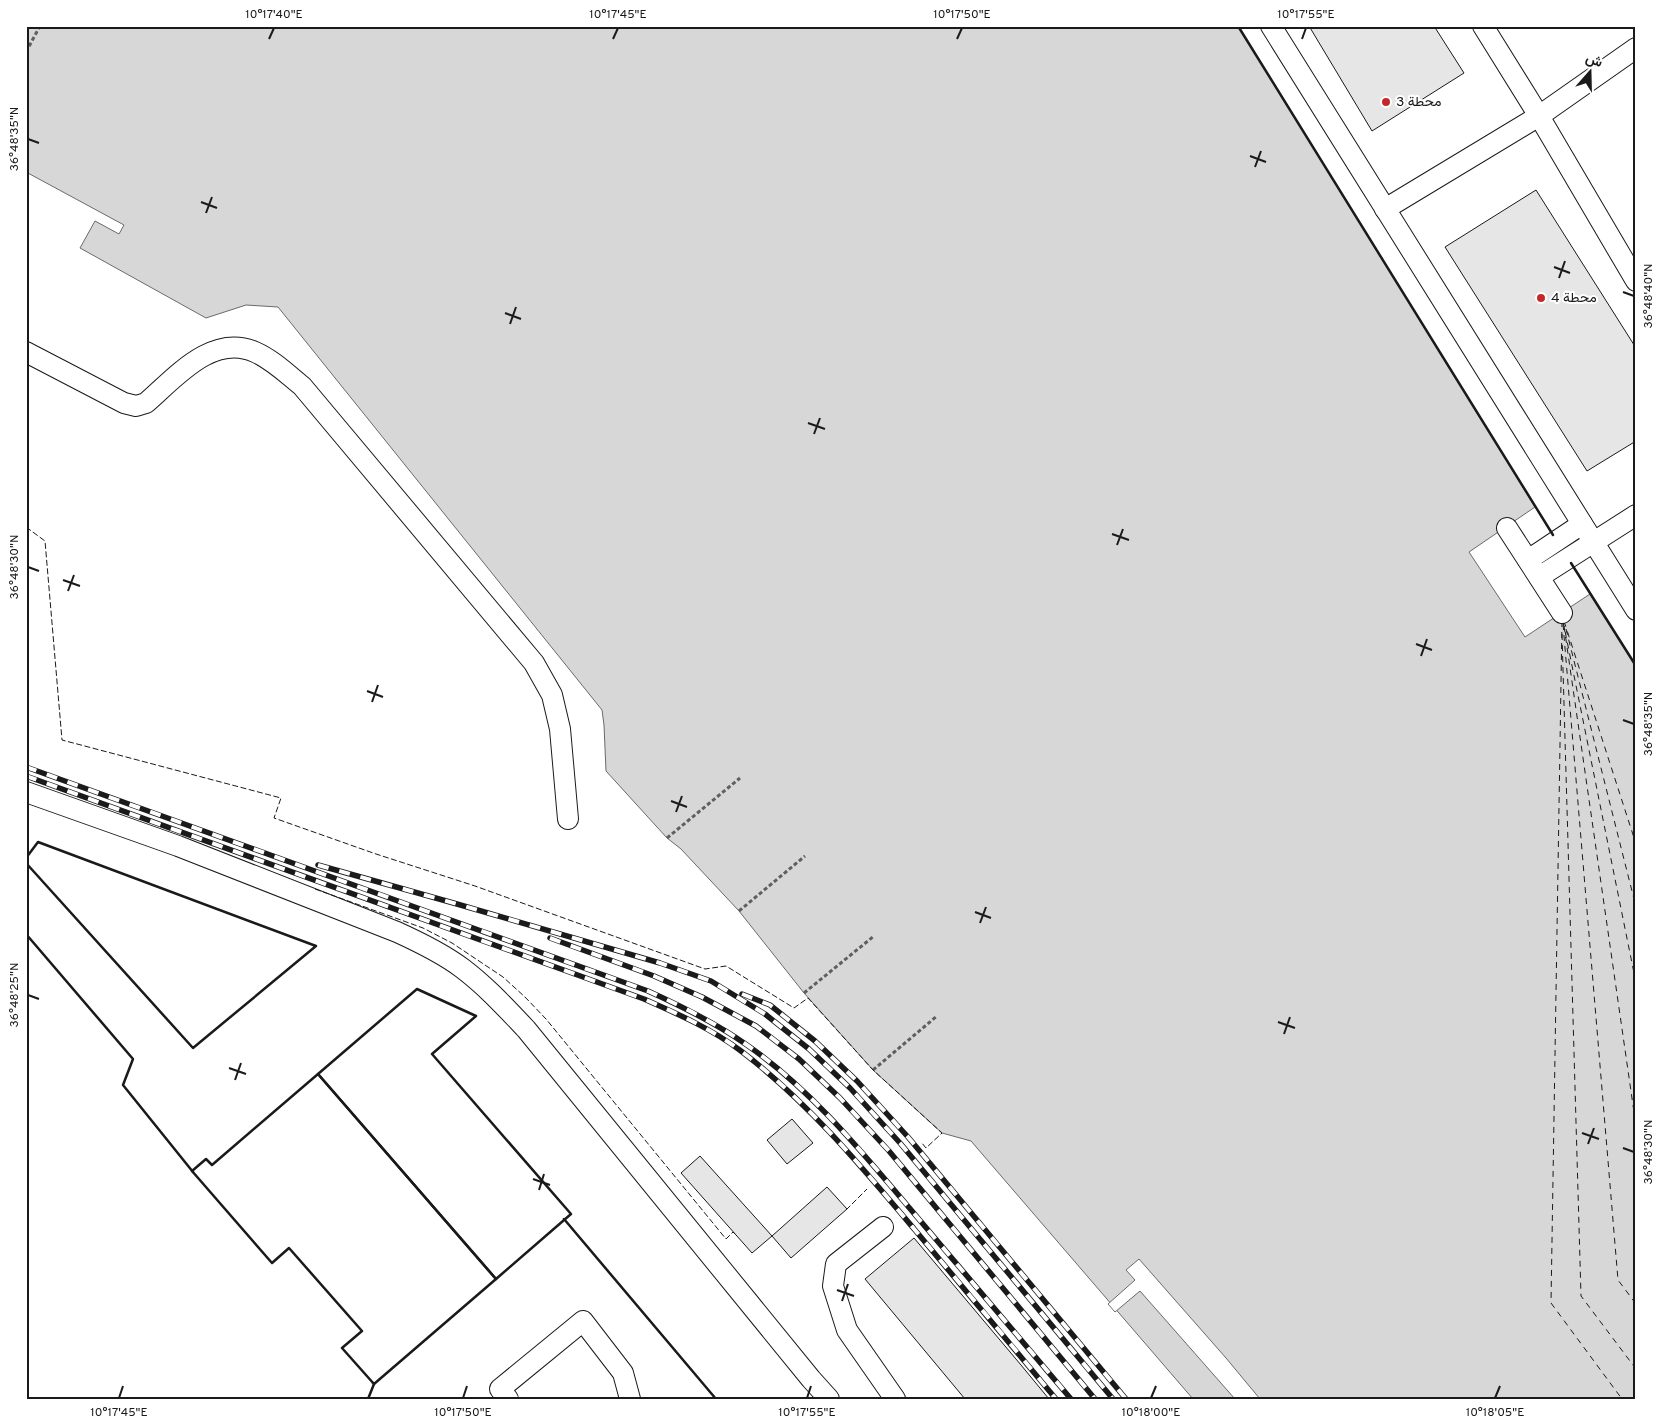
<svg xmlns="http://www.w3.org/2000/svg" width="1662" height="1425" viewBox="0 0 1662 1425" font-family="Overpass,Vazirmatn,sans-serif">
  <style>
    .water { fill: #d7d7d7; stroke: #6a6a6a }
    .pier { fill: #fff; stroke: #6a6a6a }
    .lines { fill: none; stroke-linecap: round; stroke-linejoin: round }
    .ferry { stroke: #1a1a1a; stroke-width: 1; stroke-dasharray: 6 5; stroke-linecap: butt }
    .building { fill: #e6e6e6; stroke: #1a1a1a }
    .minor-casing { stroke: #1a1a1a; stroke-width: 22 }
    .path { stroke: #5f5f5f; stroke-width: 3; stroke-dasharray: 4 2.5; stroke-linecap: butt }
    .minor { stroke: #fff; stroke-width: 20 }
    .rail-casing { stroke: #1a1a1a; stroke-width: 5.5 }
    .rail { stroke: #fff; stroke-width: 4; stroke-dasharray: 11; stroke-linecap: butt }
    .fence { stroke: #1a1a1a; stroke-width: 1; stroke-dasharray: 6 2.5; stroke-linecap: butt }
    .wall { stroke: #1a1a1a; stroke-width: 2.5 }
    .ticks { fill: none; stroke: #1a1a1a; stroke-width: 2 }
    .poi-dot { fill: #c62828; stroke: #fff; stroke-width: 2 }
    .labels { text-anchor: middle; dominant-baseline: central; stroke-width: 4; stroke-linejoin: round; paint-order: stroke }
    .poi-label { font-size: 14px; fill: #1a1a1a; stroke: #fff; text-anchor: start }
    .neatline { fill: none; stroke: #1a1a1a; stroke-width: 2 }
    .ticks-label { font-size: 12px; text-anchor: middle; fill: #1a1a1a }
  </style>
  <rect width="100%" height="100%" fill="#fff"/>
  <path class="water" d="M26,26h1212l297,481 -66,45 56,85 65,-43 46,72v733h-443l-222,-258 -29,-8 -69,-63 -69,-77 -65,-82 -58,-62 -14,-11 -61,-67 -2,-46 -2,-15 -324,-403 -32,-2 -40,13 -126,-70 15,-27 24,13 5,-9 -98,-53z"/>
  <path class="pier" d="M1139,1259l87,99 34,41h-25l-95,-108 -25,21 -7,-8 27,-24 -9,-10z"/>
  <g class="lines">
    <g class="ferry">
      <path d="M1562,621l-11,682 71,96"/>
      <path d="M1563,621l73,362"/>
      <path d="M1564,621l72,223"/>
      <path d="M1563,624l55,656 18,24"/>
      <path d="M1564,626l72,500"/>
      <path d="M1566,629l70,278"/>
      <path d="M1562,634l19,662 55,73"/>
    </g>
  </g>
  <g class="building">
    <path d="M1309,26h125l30,47 -92,58z"/>
    <path d="M1536,190l100,158v93l-49,30 -142,-224z"/>
    <path d="M792,1119l21,24 -26,21 -20,-24z"/>
    <path d="M700,1156l72,80 -20,17 -71,-80z"/>
    <path d="M827,1187l20,22 -56,49 -19,-22z"/>
    <path d="M914,1238l107,127 28,34h-84l-100,-120z"/>
  </g>
  <g class="lines">
    <defs>
      <g id="minor">
        <path d="M1271,26l365,584"/>
        <path d="M1483,26l56,90 97,165"/>
        <path d="M1385,209l154,-93 97,-68"/>
        <path d="M26,352l98,51 12,3 10,-3c29,-25 66,-70 109,-51 18,8 32,22 47,34l232,277 18,32 8,34 8,90"/>
        <path d="M1507,528l55,85"/>
        <path d="M1528,560l54,-36"/>
        <path d="M1539,577l97,-62"/>
        <path d="M26,792l152,54 219,86c22,10 45,21 65,36 24,18 44,40 64,61l285,350 18,20"/>
        <path d="M883,1227l-47,37 -3,22 14,44 48,69"/>
        <path d="M508,1399l-8,-10 83,-68 40,52 7,26"/>
      </g>
    </defs>
    <use href="#minor" class="minor-casing"/>
    <g class="path">
      <path d="M26,52l14,-26"/>
      <path d="M667,838l73,-60"/>
      <path d="M739,911l66,-55"/>
      <path d="M804,993l70,-57"/>
      <path d="M873,1070l64,-54"/>
    </g>
    <use href="#minor" class="minor"/>
    <defs>
      <g id="rail">
        <path d="M26,767l622,224c33,15 66,31 96,52 66,45 117,108 168,168 53,63 106,125 159,188"/>
        <path d="M26,776l618,223c34,15 68,30 97,52 67,51 120,115 174,179 47,56 94,112 141,169"/>
        <path d="M318,865l139,39 203,59 51,18 54,33 44,35 41,39 50,55 213,256"/>
        <path d="M550,938l104,38 48,21 54,29 43,33 41,39 49,53 206,248"/>
        <path d="M742,994l28,11 45,36 42,40 51,56 218,262"/>
      </g>
    </defs>
    <use href="#rail" class="rail-casing"/>
    <use href="#rail" class="rail"/>
    <g class="fence">
      <path d="M26,527l19,14 17,199 219,58 -7,20 102,36 99,32 230,83 21,-3 68,42 14,-10 65,72 69,63 -16,15 -5,-6"/>
      <path d="M315,889l108,39 29,15 51,34 22,20 21,22 180,220 7,-7 2,2"/>
      <path d="M846,1210l21,-21"/>
    </g>
    <g class="wall">
      <path d="M1238,26l315,509"/>
      <path d="M1571,563l65,103"/>
      <path d="M26,858l12,-16 278,104 -123,102 -167,-185"/>
      <path d="M26,934l107,125 -10,26 70,87"/>
      <path d="M417,989l59,27 -44,38 139,160 -75,65 -178,-205z"/>
      <path d="M318,1074l178,205 -122,105 -32,-36 20,-17 -73,-83 -17,15 -80,-92 14,-12 6,6z"/>
      <path d="M564,1219l152,180"/>
      <path d="M368,1399l6,-15 -1,-1"/>
    </g>
  </g>
  <path class="ticks" d="M269,39l5,-11M613,39l5,-11M957,39l5,-11M1302,39l4,-11M28,139l11,4M1250,156l16,6M1255,167l6,-16M201,202l16,6M206,213l6,-16M1554,267l16,6M1559,278l6,-17M1623,292l11,4M505,313l16,6M510,324l6,-17M808,423l17,6M814,434l6,-16M1112,534l17,6M1117,545l6,-16M28,567l11,4M63,580l17,6M68,591l6,-16M1416,644l16,6M1421,656l6,-17M367,691l16,6M372,702l6,-17M1623,720l11,4M671,801l16,6M676,812l6,-16M975,912l16,6M980,923l6,-16M28,995l11,4M1278,1022l17,6M1284,1034l6,-17M229,1068l17,6M235,1080l6,-17M1582,1133l17,6M1588,1144l6,-16M1623,1148l11,4M533,1179l17,6M539,1190l5,-16M837,1290l17,6M842,1301l6,-17M119,1398l4,-12M463,1398l4,-12M807,1398l4,-12M1151,1398l5,-12M1495,1398l5,-12"/>
  <g class="poi-dot">
    <circle cx="1386" cy="102" r="5"/>
    <circle cx="1541" cy="298" r="5"/>
  </g>
  <g class="labels">
    <g class="poi-label">
      <text x="1396" y="102">محطة 3</text>
      <text x="1551" y="298">محطة 4</text>
    </g>
  </g>
  <rect width="1662" height="1425" fill="none" stroke="#ffffff" stroke-width="55"/>
  <g transform="translate(1590 72) rotate(20)" stroke="#ffffff" stroke-width="4" paint-order="stroke">
  <path d="M0-4L9 19L0 12L-9 19Z" fill="#1a1a1a"/>
  <text y="-8" font-size="14" font-weight="bold" text-anchor="middle" fill="#1a1a1a">ش</text>
  </g>
  <rect x="28" y="28" width="1606" height="1370" class="neatline"/>
  <g class="ticks-label">
    <text x="274" y="18">10°17'40"E</text>
    <text x="618" y="18">10°17'45"E</text>
    <text x="962" y="18">10°17'50"E</text>
    <text x="1306" y="18">10°17'55"E</text>
    <text transform="translate(14 139) rotate(-90)" y="4">36°48'35"N</text>
    <text transform="translate(1648 296) rotate(-90)" y="4">36°48'40"N</text>
    <text transform="translate(14 567) rotate(-90)" y="4">36°48'30"N</text>
    <text transform="translate(1648 724) rotate(-90)" y="4">36°48'35"N</text>
    <text transform="translate(14 995) rotate(-90)" y="4">36°48'25"N</text>
    <text transform="translate(1648 1152) rotate(-90)" y="4">36°48'30"N</text>
    <text x="119" y="1416">10°17'45"E</text>
    <text x="463" y="1416">10°17'50"E</text>
    <text x="807" y="1416">10°17'55"E</text>
    <text x="1151" y="1416">10°18'00"E</text>
    <text x="1495" y="1416">10°18'05"E</text>
  </g>
</svg>
